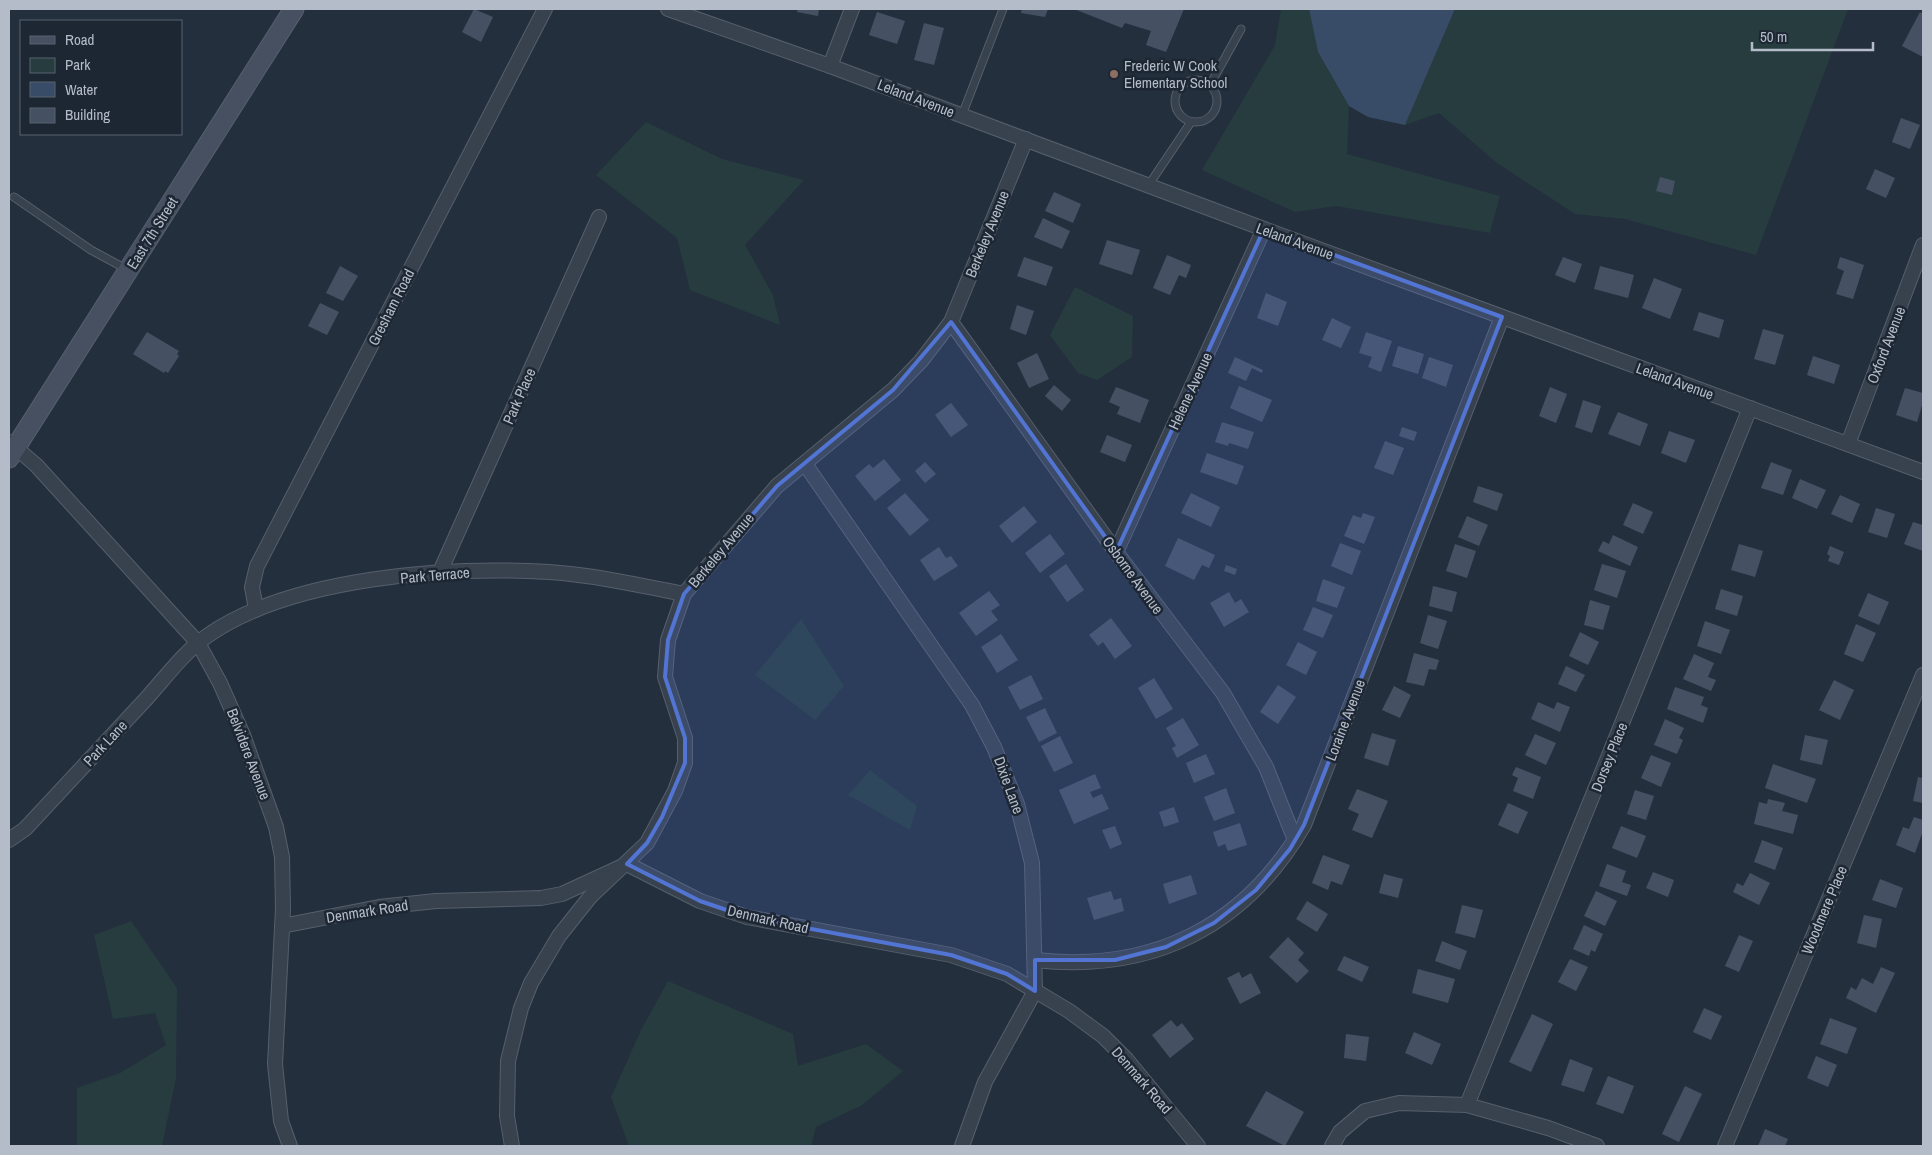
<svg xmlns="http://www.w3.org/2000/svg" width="1932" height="1155" viewBox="0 0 1932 1155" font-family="'Archivo Narrow',sans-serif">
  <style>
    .green { fill: #263c3f }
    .water { fill: #394c67 }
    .building { fill: #455162 }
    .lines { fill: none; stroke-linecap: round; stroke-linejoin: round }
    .lane-casing { stroke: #565f6c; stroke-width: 9 }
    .street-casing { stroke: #565f6c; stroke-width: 16 }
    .secondary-casing { stroke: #565f6c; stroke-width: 21 }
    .lane { stroke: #38414e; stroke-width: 7 }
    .street { stroke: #38414e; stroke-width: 14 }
    .secondary { stroke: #465061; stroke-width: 19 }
    .marked { fill: #5274d3; fill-opacity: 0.2; stroke: #5274d3; stroke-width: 4; stroke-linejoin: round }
    .education-dot { fill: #8d6e63; stroke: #1d2633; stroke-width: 2 }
    .labels { text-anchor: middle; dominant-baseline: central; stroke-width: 5; stroke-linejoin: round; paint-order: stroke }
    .poi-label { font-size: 15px; fill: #b4bcc9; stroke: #1d2633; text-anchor: start }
    .street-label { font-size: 15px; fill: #b4bcc9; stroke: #1d2633 }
  </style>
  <rect width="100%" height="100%" fill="#242f3e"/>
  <g class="green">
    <path d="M1281,9h28l9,43 31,54 -2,48 153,42 -10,37 -154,-27 -41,6 -93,-42 73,-125z"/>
    <path d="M1455,9h393l-92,246 -131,-36 -50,-5 -78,-51 -58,-50 -34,12z"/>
    <path d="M646,122l76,37 82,21 -59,65 28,50 7,30 -90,-35 -13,-52 -81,-63z"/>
    <path d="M1075,287l58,29 -1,41 -35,23 -19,-7 -28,-38z"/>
    <path d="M801,619l43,67 -29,34 -60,-45z"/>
    <path d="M870,770l47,36 -7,24 -62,-35z"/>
    <path d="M131,921l46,67 -1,90 -14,68h-85v-58l43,-15 46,-28 -11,-32 -42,6 -19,-84z"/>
    <path d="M668,981l125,53 5,32 68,-22 37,27 -41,34 -46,22 -5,19h-182l-18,-49 30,-67z"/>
  </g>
  <path class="water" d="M1309,9h146l-50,116 -37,-8 -19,-11 -31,-54z"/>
  <g class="building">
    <path d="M474,9l19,8 -12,25 -19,-10z"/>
    <path d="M798,9h21l-1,7 -21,-4z"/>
    <path d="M1022,9h26l-3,8 -24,-4z"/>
    <path d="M1074,9h110l-18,43 -20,-7 5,-14 -26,-8 -3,5z"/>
    <path d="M877,12l28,9 -8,23 -28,-9z"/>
    <path d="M1920,12l3,2v43l-21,-11z"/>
    <path d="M924,23l20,5 -10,37 -20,-5z"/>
    <path d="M1901,118l19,7 -10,24 -18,-7z"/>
    <path d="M1875,169l20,9 -9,20 -20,-9z"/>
    <path d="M1660,177l15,4 -3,14 -16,-4z"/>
    <path d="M1054,192l27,12 -8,19 -28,-12z"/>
    <path d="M1043,218l27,13 -8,18 -28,-12z"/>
    <path d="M1107,240l33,10 -8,25 -33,-11z"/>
    <path d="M1167,255l24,10 -5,13 -7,-3 -9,20 -17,-7z"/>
    <path d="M1024,257l29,10 -7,19 -29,-10z"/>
    <path d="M1563,257l19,7 -7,19 -20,-8z"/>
    <path d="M1840,257l24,8 -11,34 -17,-5 8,-23 -7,-3z"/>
    <path d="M340,266l18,10 -15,25 -17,-8z"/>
    <path d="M1600,266l34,9 -6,23 -34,-9z"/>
    <path d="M1654,278l28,11 -12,30 -28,-11z"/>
    <path d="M1266,293l21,9 -9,24 -21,-8z"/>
    <path d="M320,303l19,9 -12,23 -19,-9z"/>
    <path d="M1017,305l17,6 -8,24 -16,-6z"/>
    <path d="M1699,312l25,8 -5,18 -26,-8z"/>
    <path d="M1332,318l19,9 -10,21 -19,-8z"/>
    <path d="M1763,329l21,6 -9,30 -21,-6z"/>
    <path d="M147,332l32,19 -2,3 2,2 -11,17 -3,-2 -1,2 -31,-19z"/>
    <path d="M1366,332l26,9 -11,31 -13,-5 4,-10 -13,-4z"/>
    <path d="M1398,346l26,8 -6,20 -26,-8z"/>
    <path d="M1037,353l12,26 -20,9 -12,-25z"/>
    <path d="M1813,356l27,9 -6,19 -27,-9z"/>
    <path d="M1235,357l28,13 -1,3 -10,-5 -6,13 -18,-8z"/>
    <path d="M1429,357l24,8 -7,22 -24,-9z"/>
    <path d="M1054,385l17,15 -9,11 -17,-15z"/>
    <path d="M1239,386l33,14 -10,22 -32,-14z"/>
    <path d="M1116,387l33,13 -9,23 -23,-9 3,-7 -11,-5z"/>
    <path d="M1550,387l17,7 -11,29 -17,-7z"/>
    <path d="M1905,388l18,5v9l-6,20 -21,-7z"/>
    <path d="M1583,400l18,6 -9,27 -17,-6z"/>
    <path d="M951,403l17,22 -17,12 -16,-22z"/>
    <path d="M1618,412l30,12 -8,22 -32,-12z"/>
    <path d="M1222,422l32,10 -6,17 -19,-6 -1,3 -13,-4z"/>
    <path d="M1402,427l15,5 -3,9 -15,-5z"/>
    <path d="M1669,431l26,9 -9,23 -25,-10z"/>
    <path d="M1107,435l25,10 -7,17 -25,-10z"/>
    <path d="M1385,441l19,7 -11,27 -19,-7z"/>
    <path d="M1207,453l37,13 -7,19 -37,-13z"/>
    <path d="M884,459l17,21 -26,21 -20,-25 14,-12 4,4z"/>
    <path d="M925,462l11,12 -11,9 -10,-12z"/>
    <path d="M1771,462l21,8 -9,25 -22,-7z"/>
    <path d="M1800,479l26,11 -9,19 -25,-11z"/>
    <path d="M1478,486l25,8 -6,17 -24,-9z"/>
    <path d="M905,493l24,27 -19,16 -23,-28z"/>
    <path d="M1191,493l29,14 -9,20 -30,-14z"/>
    <path d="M1840,495l20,9 -8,19 -21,-9z"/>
    <path d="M1633,503l20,9 -10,22 -20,-9z"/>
    <path d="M1024,506l13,16 -25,21 -13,-17z"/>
    <path d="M1876,508l19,6 -8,24 -19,-6z"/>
    <path d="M1363,513l12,4 -11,27 -20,-8 9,-21 8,3z"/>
    <path d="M1467,516l21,9 -9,21 -21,-9z"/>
    <path d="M1913,522l10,3v26l-19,-7z"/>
    <path d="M1050,534l15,20 -25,19 -15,-20z"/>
    <path d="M1613,535l25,12 -8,19 -32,-15 5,-10 6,3z"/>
    <path d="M1178,538l37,17 -6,13 -7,-3 -8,15 -29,-14z"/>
    <path d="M1340,543l21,8 -9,24 -21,-9z"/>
    <path d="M1455,544l21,7 -9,27 -21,-7z"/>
    <path d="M1739,544l24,7 -8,26 -24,-7z"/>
    <path d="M1830,546l14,6 -5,13 -11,-4 2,-5 -3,-2z"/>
    <path d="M939,547l7,11 5,-2 7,10 -24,15 -14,-21z"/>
    <path d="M1066,564l18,26 -17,12 -18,-26z"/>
    <path d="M1602,564l24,7 -9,27 -23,-8z"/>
    <path d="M1226,565l11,4 -2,6 -11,-4z"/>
    <path d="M1323,579l22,8 -8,21 -21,-7z"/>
    <path d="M1433,586l24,6 -5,20 -23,-6z"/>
    <path d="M1721,589l22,7 -6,20 -22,-7z"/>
    <path d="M989,591l11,14 -9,6 7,9 -22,16 -17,-23z"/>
    <path d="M1229,592l6,11 6,-4 8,13 -25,15 -14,-24z"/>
    <path d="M1868,593l21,9 -10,23 -21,-9z"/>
    <path d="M1590,600l20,6 -7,24 -19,-5z"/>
    <path d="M1313,607l20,8 -10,23 -20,-8z"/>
    <path d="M1428,615l19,6 -9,28 -18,-6z"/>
    <path d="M1111,618l21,28 -17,13 -12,-17 -5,4 -9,-11z"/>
    <path d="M1705,621l25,9 -9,24 -24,-8z"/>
    <path d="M1856,624l20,9 -13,29 -19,-8z"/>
    <path d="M1580,632l19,10 -11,23 -19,-9z"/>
    <path d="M1001,634l17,26 -21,13 -16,-26z"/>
    <path d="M1298,642l19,10 -11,23 -20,-10z"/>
    <path d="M1414,653l25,7 -3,10 -7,-1 -5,17 -18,-4z"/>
    <path d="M1694,654l20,9 -6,14 8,3 -5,11 -28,-12z"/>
    <path d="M1566,666l19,9 -9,17 -18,-8z"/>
    <path d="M1031,675l12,24 -23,11 -12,-23z"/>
    <path d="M1154,678l19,31 -17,10 -18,-31z"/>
    <path d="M1834,680l20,10 -14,30 -21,-10z"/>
    <path d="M1278,685l18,12 -18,27 -18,-12z"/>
    <path d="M1394,686l17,9 -11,23 -18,-8z"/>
    <path d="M1675,687l29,10 -3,8 7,3 -5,15 -36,-14z"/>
    <path d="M1538,702l16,7 3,-7 13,5 -10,25 -29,-13z"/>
    <path d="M1045,708l12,25 -18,9 -13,-25z"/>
    <path d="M1183,718l16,27 -22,13 -5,-10 4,-2 -10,-18z"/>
    <path d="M1665,719l19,9 -5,10 4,2 -6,14 -23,-9z"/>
    <path d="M1372,733l24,7 -8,26 -24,-8z"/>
    <path d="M1535,734l21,9 -10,22 -21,-10z"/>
    <path d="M1805,735l23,5 -6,25 -22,-5z"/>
    <path d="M1060,736l13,27 -19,9 -13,-26z"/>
    <path d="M1206,754l9,20 -21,9 -8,-20z"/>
    <path d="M1651,755l20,8 -10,24 -20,-9z"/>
    <path d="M1773,764l43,15 -9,24 -42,-15z"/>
    <path d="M1516,767l25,10 -8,22 -20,-8 5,-13 -6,-3z"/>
    <path d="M1095,774l6,14 -11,4 3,6 9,-4 7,15 -35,15 -15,-34z"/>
    <path d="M1918,777l5,1v25l-10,-2z"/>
    <path d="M1226,788l9,25 -21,8 -10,-24z"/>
    <path d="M1357,789l31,12 -16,37 -20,-8 7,-16 -11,-5z"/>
    <path d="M1635,790l19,6 -8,24 -19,-6z"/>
    <path d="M1768,799l17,4 -3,8 16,4 -5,19 -39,-10 5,-22 8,2z"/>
    <path d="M1508,803l20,9 -10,22 -20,-9z"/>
    <path d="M1174,807l5,15 -15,5 -5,-15z"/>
    <path d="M1914,817l9,3v11l-8,22 -19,-8 7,-18 6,2z"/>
    <path d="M1240,823l7,22 -19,6 -3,-7 -7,3 -5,-15z"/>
    <path d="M1115,826l7,18 -12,5 -8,-19z"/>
    <path d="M1621,826l25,10 -9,22 -25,-10z"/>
    <path d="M1762,840l21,8 -8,22 -21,-8z"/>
    <path d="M1323,855l27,10 -8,20 -11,-4 -3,9 -16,-7z"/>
    <path d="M1607,864l19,7 -4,11 9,3 -4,11 -28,-10z"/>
    <path d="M1653,872l21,8 -6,17 -22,-9z"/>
    <path d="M1750,873l20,10 -11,22 -26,-13 4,-9 6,3z"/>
    <path d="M1384,874l19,5 -5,19 -19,-5z"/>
    <path d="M1191,875l6,19 -28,10 -6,-20z"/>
    <path d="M1880,879l23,9 -7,20 -24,-8z"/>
    <path d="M1111,891l3,9 7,-2 3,13 -30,9 -7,-22z"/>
    <path d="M1596,891l21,10 -12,25 -21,-10z"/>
    <path d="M1307,901l21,13 -11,18 -21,-13z"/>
    <path d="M1462,905l21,5 -8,28 -20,-5z"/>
    <path d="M1864,915l18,4 -6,29 -19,-5z"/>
    <path d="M1584,925l19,9 -8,18 -4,-2 -2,6 -16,-7z"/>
    <path d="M1739,935l14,6 -14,31 -14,-6z"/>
    <path d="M1288,937l16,16 -6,7 11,11 -12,12 -28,-26z"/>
    <path d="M1442,941l25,10 -7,19 -25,-9z"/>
    <path d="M1344,956l25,11 -7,15 -25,-12z"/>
    <path d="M1570,959l18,8 -12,24 -18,-9z"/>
    <path d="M1881,967l14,6 -19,40 -30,-15 5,-11 5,3 6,-12 11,6z"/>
    <path d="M1418,969l37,10 -7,24 -36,-10z"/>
    <path d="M1239,972l3,6 9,-5 10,20 -21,11 -13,-26z"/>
    <path d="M1704,1008l18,8 -11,24 -18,-8z"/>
    <path d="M1532,1014l21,10 -22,48 -22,-10z"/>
    <path d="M1830,1018l27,10 -10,26 -27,-10z"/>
    <path d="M1171,1020l6,7 5,-4 12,16 -24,19 -18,-23z"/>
    <path d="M1414,1032l27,12 -9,21 -27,-12z"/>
    <path d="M1346,1034l23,3 -3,24 -22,-3z"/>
    <path d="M1816,1056l21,9 -9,22 -21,-9z"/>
    <path d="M1570,1059l23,9 -9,24 -23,-7z"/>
    <path d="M1608,1076l26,10 -11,28 -27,-10z"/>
    <path d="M1685,1086l17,8 -23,48 -17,-8z"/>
    <path d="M1266,1091l38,21 -19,34 -39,-20z"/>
    <path d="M1765,1129l23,10 -3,7h-27z"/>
  </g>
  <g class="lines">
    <defs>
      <g id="lane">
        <circle cx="1196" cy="101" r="21"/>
        <path d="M1210,85l31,-56"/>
        <path d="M962,115l41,-106"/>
        <path d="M1148,186l43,-64"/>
        <path d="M14,197l77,53 37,20"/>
      </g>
      <g id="street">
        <path d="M668,9l162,57 434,163 659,243"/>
        <path d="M830,66l22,-57"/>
        <path d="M951,322l165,230 107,141 43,74 29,73"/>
        <path d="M9,442l27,23 162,178 22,40 23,52 33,92 6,30 1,52 -8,155 6,57 9,25"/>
        <path d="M1848,444l75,-199"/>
        <path d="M805,464l167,241 22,42 23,57 15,59 3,128 -50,91 -23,64"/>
        <path d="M1116,552l148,-323"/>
        <path d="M439,574l160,-357"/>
        <path d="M256,609l-4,-22 5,-21 288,-557"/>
        <path d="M9,840l16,-11c40,-43 81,-87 121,-130 19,-21 38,-47 61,-63 84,-59 241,-70 342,-64 45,3 90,13 135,22"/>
        <path d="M282,926l97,-19 57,-6 105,-3 21,-4 65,-30 73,37 47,16 204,38 56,19 62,37 34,25 24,24 71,86"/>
        <path d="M1035,960c117,13 210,-33 269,-135l198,-508"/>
        <path d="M1467,1105l283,-697"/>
        <path d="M512,1146l-5,-30 1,-55 13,-53 10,-25 28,-47 31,-39 57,-54 28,-52 10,-28v-25l-20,-61 3,-37 16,-46 93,-108 116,-96 28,-29 30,-39 75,-183"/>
        <path d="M1332,1146l8,-14 25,-21 34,-8 68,2 81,23 49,18"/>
        <path d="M1725,1146l198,-471"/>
      </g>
      <path id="secondary" d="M9,458l285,-449"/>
    </defs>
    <use href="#lane" class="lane-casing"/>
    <use href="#street" class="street-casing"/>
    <use href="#secondary" class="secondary-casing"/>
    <use href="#lane" class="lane"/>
    <use href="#street" class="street"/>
    <use href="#secondary" class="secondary"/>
  </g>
  <path class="marked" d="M1264,229l238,88 -198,508 -14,24 -34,41 -42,33 -48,24 -51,13h-80v31l-28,-17 -56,-19 -204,-38 -47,-16 -73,-37 20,-21 15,-26 23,-54v-25l-20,-61 3,-37 16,-46 93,-108 116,-96 58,-68 165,230z"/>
  <circle class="education-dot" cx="1114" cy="74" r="5"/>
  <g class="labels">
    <g class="poi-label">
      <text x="1124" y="65">Frederic W Cook<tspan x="1124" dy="17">Elementary School</tspan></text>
    </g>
    <g class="street-label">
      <text transform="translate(916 98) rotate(21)">Leland Avenue</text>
      <text transform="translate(152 233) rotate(-58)">East 7th Street</text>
      <text transform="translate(987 234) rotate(-68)">Berkeley Avenue</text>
      <text transform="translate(1295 241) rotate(20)">Leland Avenue</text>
      <text transform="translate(391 307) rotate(-63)">Gresham Road</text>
      <text transform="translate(1886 345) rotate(-69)">Oxford Avenue</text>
      <text transform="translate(1675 381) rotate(20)">Leland Avenue</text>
      <text transform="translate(1190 391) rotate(-65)">Helene Avenue</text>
      <text transform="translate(519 396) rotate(-66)">Park Place</text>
      <text transform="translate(721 550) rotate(-50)">Berkeley Avenue</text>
      <text transform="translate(435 575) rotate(-5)">Park Terrace</text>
      <text transform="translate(1133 575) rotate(54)">Osborne Avenue</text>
      <text transform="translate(1345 720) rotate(-69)">Loraine Avenue</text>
      <text transform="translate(105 743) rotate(-47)">Park Lane</text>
      <text transform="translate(249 754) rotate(69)">Belvidere Avenue</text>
      <text transform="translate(1609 757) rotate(-68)">Dorsey Place</text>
      <text transform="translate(1009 785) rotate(70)">Dixie Lane</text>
      <text transform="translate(1824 910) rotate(-67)">Woodmere Place</text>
      <text transform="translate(367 911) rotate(-9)">Denmark Road</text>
      <text transform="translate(768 919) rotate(13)">Denmark Road</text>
      <text transform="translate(1142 1080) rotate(49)">Denmark Road</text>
    </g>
  </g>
  <rect width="1932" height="1155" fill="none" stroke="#b4bcc9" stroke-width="20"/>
  <rect x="20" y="20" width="162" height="115" fill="#1d2633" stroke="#59626f"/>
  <rect x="30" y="36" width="25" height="8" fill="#465061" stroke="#59626f"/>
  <text x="65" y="45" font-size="15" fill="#b4bcc9">Road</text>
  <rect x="30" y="58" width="25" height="15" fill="#263c3f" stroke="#59626f"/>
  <text x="65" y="70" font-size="15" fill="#b4bcc9">Park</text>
  <rect x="30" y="82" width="25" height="15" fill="#394c67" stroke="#59626f"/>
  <text x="65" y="95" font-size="15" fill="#b4bcc9">Water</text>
  <rect x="30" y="108" width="25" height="15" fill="#455162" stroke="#59626f"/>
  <text x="65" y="120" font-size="15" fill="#b4bcc9">Building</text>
  <path d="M1752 42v8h121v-8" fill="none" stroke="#b4bcc9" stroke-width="2.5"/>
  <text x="1760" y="42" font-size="15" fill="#b4bcc9" stroke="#1d2633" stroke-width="4" paint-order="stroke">50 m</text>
</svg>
